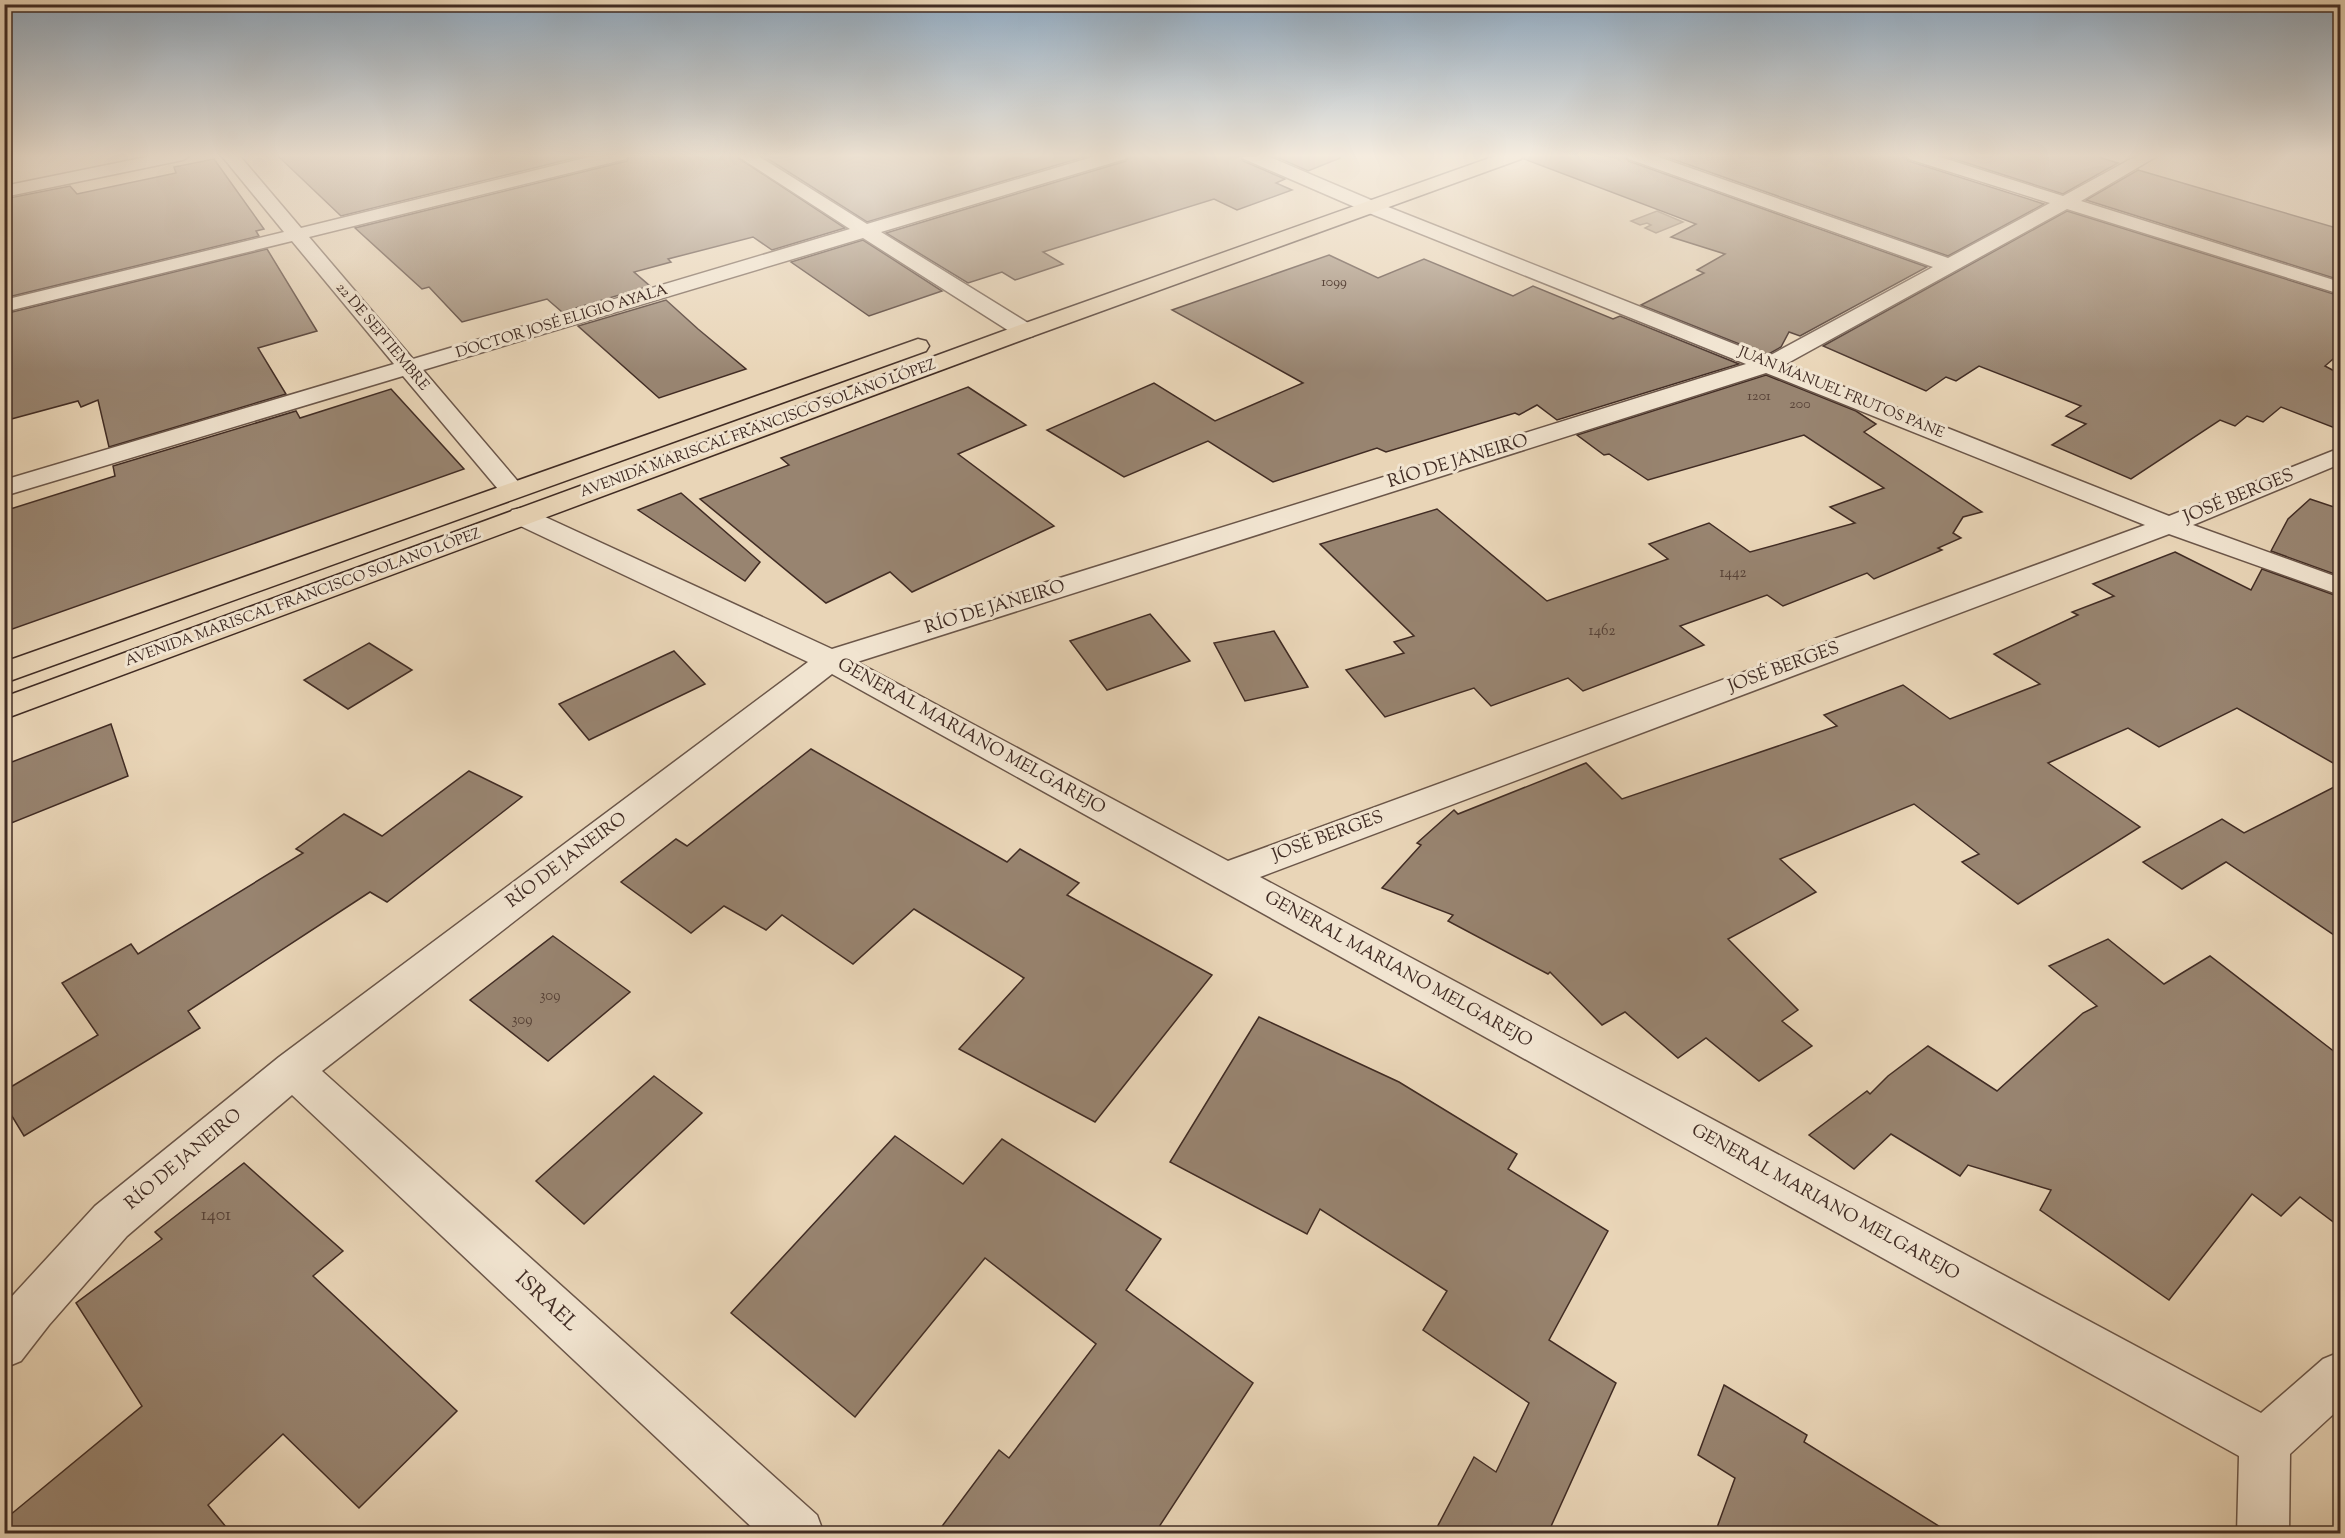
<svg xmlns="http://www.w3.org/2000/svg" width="2345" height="1538" viewBox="0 0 2345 1538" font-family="'Sorts Mill Goudy',serif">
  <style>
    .water { fill: #b09c85; stroke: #846f5e; stroke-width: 1.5 }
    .building { fill: #988470; stroke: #412c24; stroke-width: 1.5 }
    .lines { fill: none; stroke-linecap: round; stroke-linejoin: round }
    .minor-casing { stroke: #6b5649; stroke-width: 3 }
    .highway-casing { stroke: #412c24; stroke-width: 3 }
    .minor { fill: #f1e4d0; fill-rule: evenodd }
    .highway { fill: #e9d5b7; fill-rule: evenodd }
    .labels { text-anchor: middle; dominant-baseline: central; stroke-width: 6; stroke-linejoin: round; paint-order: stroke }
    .far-number-label { font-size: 14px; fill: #574237 }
    .far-street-label { font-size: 15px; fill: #412c24; stroke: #f1e4d0 }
    .number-label { font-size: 15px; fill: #574237 }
    .street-label { font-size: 18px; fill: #412c24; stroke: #f1e4d0 }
    .near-number-label { font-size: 18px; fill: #574237 }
    .near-street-label { font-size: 21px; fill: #412c24; stroke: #f1e4d0 }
  </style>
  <rect width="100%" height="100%" fill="#e9d5b7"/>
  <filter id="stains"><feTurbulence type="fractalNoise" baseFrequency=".00333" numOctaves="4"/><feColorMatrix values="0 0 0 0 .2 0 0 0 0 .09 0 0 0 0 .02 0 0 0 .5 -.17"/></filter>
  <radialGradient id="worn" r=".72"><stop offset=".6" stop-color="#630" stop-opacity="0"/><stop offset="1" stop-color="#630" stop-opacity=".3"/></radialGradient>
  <path class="water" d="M1657,211l26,11 -27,11 -11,-5 6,-3 -4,-2 -7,2 -9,-4z"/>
  <g class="building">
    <path d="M277,155h309l-245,61z"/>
    <path d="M630,155h104l111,73 -73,22 -19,-13 -85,22 3,3 -37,10 16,14 -88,26 -15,-13 -85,23 -33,-35 -7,2 -67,-61 272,-67z"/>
    <path d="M762,155h328l-223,67z"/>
    <path d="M1129,155h111l3,6 42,18 -9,4 16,7 -55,20 -23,-11 -171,53 20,12 -48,16 -13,-8 -34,11 -82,-50 240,-72z"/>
    <path d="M1272,155h67l1,3 -32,13z"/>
    <path d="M1525,155h100l3,6 299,106 -127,69 -11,-4 -8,15 -14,8 -126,-50 63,-32 -7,-3 28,-16 -54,-17 25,-13 -172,-65z"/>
    <path d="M1661,155h244l3,6 136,43 -96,52z"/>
    <path d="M1942,155h150l26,8 -55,31z"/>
    <path d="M214,159l50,70 -8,2 3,5 -255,62v-99l66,-13 7,8 99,-21 -2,-6z"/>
    <path d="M2138,170l202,59v51l-254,-80z"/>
    <path d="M2067,211l273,85v57l-15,13 15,8v56l-59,-23 -18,15 -16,-6 -12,10 -15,-6 -89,59 -79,-34 34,-21 -20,-8 15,-10 -102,-40 -23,15 -10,-4 -20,14 -103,-45z"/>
    <path d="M863,240l79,51 -73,25 -78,-54z"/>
    <path d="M267,249l50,82 -59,17 28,46 -177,53 -11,-47 -17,7 -3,-6 -74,20v-107z"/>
    <path d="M1329,255l49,23 46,-19 89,37 20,-10 80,33 7,-3 119,48 -182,56 -20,-15 -18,10 -4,-2 -129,39 -9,-4 -104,34 -65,-41 -84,36 -77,-47 107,-47 61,38 88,-38 -131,-73z"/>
    <path d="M666,300l32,29 48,40 -87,29 -81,-72z"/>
    <path d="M1766,375l90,36 20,13 -12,8 118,80 -19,5 -10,16 8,5 -23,10 4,2 -68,29 -7,-6 -84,33 -16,-11 -87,31 24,19 -121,46 -15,-13 -77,28 -17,-18 -89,29 -39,-47 58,-17 -10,-11 20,-6 -94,-92 117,-35 110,92 121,-42 -19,-15 60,-21 41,29 105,-29 -25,-16 54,-19 -80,-53 -156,45 -39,-26 -5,1 -27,-20z"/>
    <path d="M968,387l58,38 -68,29 96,72 -142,66 -22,-20 -64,31 -126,-104 89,-34 -8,-7z"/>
    <path d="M391,389l73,80 -460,163v-121l111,-35 -2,-10 183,-55 4,7z"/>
    <path d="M681,493l79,69 -15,19 -107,-71z"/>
    <path d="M2310,499l30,10v67l-69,-25 17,-32z"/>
    <path d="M2175,552l76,38 11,-21 78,28v170l-103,-59 -78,39 -31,-19 -80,35 92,64 -122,77 -56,-42 17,-8 -65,-50 -134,55 36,33 -88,47 70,71 -16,11 30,25 -53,35 -53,-43 -28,20 -53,-46 -23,13 -52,-53 -2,2 -100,-53 5,-6 -71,-27 39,-43 -4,-2 37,-33 4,4 128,-51 36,36 215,-73 -13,-11 79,-30 47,34 90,-35 -46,-30 84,-39 -6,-3 42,-16 -21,-12z"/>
    <path d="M1150,614l40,47 -83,29 -37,-49z"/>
    <path d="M1274,631l34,56 -63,14 -31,-58z"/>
    <path d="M369,643l43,27 -64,39 -44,-29z"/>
    <path d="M674,651l31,33 -116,56 -30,-36z"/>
    <path d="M111,724l17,52 -124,50v-61z"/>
    <path d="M811,749l196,113 13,-13 59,34 -12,12 145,80 -117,147 -136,-73 65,-71 -110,-69 -61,55 -71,-49 -16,15 -42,-24 -33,27 -70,-51 55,-43 11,7z"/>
    <path d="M469,771l53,26 -135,105 -17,-10 -182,119 12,17 -176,108 -20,-33v-12l94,-56 -36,-52 69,-39 7,10 165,-101 -7,-4 48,-35 38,22z"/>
    <path d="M2340,784v155l-114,-77 -44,27 -39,-27 79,-43 22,14z"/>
    <path d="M553,936l77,56 -82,69 -78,-61z"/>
    <path d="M2108,939l56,45 46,-28 130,100v171l-40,-30 -19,19 -29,-22 -83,106 -129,-90 11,-20 -83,-25 -8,11 -69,-42 -37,35 -45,-34 58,-44 3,3 18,-18 40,-30 69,45 86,-78 14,-7 -48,-40z"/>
    <path d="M1259,1017l140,65 118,72 -9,15 100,62 -59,109 67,43 -68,150h-114l40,-76 22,15 33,-69 -106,-73 24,-39 -127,-82 -13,25 -137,-72z"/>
    <path d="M654,1076l48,37 -118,111 -48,-43z"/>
    <path d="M895,1136l68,48 39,-45 159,100 -35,51 127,93 -98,150h-218l62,-83 10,8 87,-114 -111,-86 -130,159 -124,-104z"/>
    <path d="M244,1163l99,88 -30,25 144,135 -98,97 -76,-74 -75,71 23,28h-227v-13l138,-114 -66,-103 86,-64 -7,-7z"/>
    <path d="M1724,1385l83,50 -3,7 146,91h-235l20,-55 -37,-23z"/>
  </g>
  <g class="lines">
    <defs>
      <g id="minor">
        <path d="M156,155h35l-8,5 -179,37v-11z"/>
        <path d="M221,155h18l62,73 296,-73h31l-2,4 -317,78 104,122 437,-130 -114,-74h21l110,69 232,-69h28l-2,4 -244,73 152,94 3,5 -3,5 -8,2 -8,-2 -154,-98 -440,132 98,115 4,5 -4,5 -9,3 -9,-3 -100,-119 -399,120v-16l390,-116 -102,-123 -288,71v-12l280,-68z"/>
        <path d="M1242,155h23l113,48 389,154 166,-90 -304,-108 -2,-4h26l295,103 102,-55 -141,-44 -2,-4h27l129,41 75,-41h21l-78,46 259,81v12l-273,-85 -281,155 383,152 171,-68v16l-147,61 147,53v17l-171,-61 -909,343 1001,536 62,-54 17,-7v56l-50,46 -1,80h-52l2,-78 -1407,-782 -510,397 495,444 7,19h-65l-467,-439 -165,141 -78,89 -28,36 -17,7v-63l91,-99 184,-149 529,-395 -296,-140 -4,-6 4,-6 9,-2 9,2 302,139 914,-285 -382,-153 -120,-52zM1766,373l379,152 -917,336 -371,-199z"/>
      </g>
      <g id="highway">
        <path d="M1498,155h25l-2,4 -488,177 -1029,383v-22l1013,-371z"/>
        <path d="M918,339l8,2 3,5 -3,5 -922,332v-21z"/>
      </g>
    </defs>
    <use href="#minor" class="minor-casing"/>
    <use href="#highway" class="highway-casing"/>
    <use href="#minor" class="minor"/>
    <use href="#highway" class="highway"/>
  </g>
  <linearGradient id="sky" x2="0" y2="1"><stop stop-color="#91aac0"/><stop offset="0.42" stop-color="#f5ecdf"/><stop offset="1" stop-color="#f5ecdf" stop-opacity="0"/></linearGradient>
  <rect width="2345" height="371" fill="url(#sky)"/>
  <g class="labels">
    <g class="far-number-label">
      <text x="1334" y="283">1099</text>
      <text x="1759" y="397">1201</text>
      <text x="1800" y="405">200</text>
    </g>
    <g class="far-street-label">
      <text transform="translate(562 322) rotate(-17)">DOCTOR JOSÉ ELIGIO AYALA</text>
      <text transform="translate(382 337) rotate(50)">22 DE SEPTIEMBRE</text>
      <text transform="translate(1841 393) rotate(22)">JUAN MANUEL FRUTOS PANE</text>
      <text transform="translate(758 429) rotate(-20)">AVENIDA MARISCAL FRANCISCO SOLANO LÓPEZ</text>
      <text transform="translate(303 598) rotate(-20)">AVENIDA MARISCAL FRANCISCO SOLANO LÓPEZ</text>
    </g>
    <g class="number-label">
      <text x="1733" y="573">1442</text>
      <text x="1602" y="631">1462</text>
      <text x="550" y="996">309</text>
      <text x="522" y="1020">309</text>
    </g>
    <g class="street-label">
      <text transform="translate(1458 462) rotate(-17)">RÍO DE JANEIRO</text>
      <text transform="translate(2239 497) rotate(-22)">JOSÉ BERGES</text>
      <text transform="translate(995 608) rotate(-17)">RÍO DE JANEIRO</text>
      <text transform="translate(1784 668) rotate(-20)">JOSÉ BERGES</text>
      <text transform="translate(971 737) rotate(29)">GENERAL MARIANO MELGAREJO</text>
      <text transform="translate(1328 837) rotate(-20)">JOSÉ BERGES</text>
      <text transform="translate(567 861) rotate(-37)">RÍO DE JANEIRO</text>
      <text transform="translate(1398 970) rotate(29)">GENERAL MARIANO MELGAREJO</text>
      <text transform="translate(184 1160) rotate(-40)">RÍO DE JANEIRO</text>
      <text transform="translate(1825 1203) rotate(29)">GENERAL MARIANO MELGAREJO</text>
    </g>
    <g class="near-number-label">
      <text x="216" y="1216">1401</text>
    </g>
    <g class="near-street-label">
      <text transform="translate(546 1302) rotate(43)">ISRAEL</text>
    </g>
  </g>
  <rect width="2345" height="1538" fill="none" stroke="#e9d5b7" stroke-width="24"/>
  <rect x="6" y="6" width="2333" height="1526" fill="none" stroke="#412c24" stroke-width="3"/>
  <rect x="12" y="12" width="2321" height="1514" fill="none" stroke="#412c24" stroke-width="1.5"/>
  <rect width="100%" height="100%" filter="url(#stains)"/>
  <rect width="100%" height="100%" fill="url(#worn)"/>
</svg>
